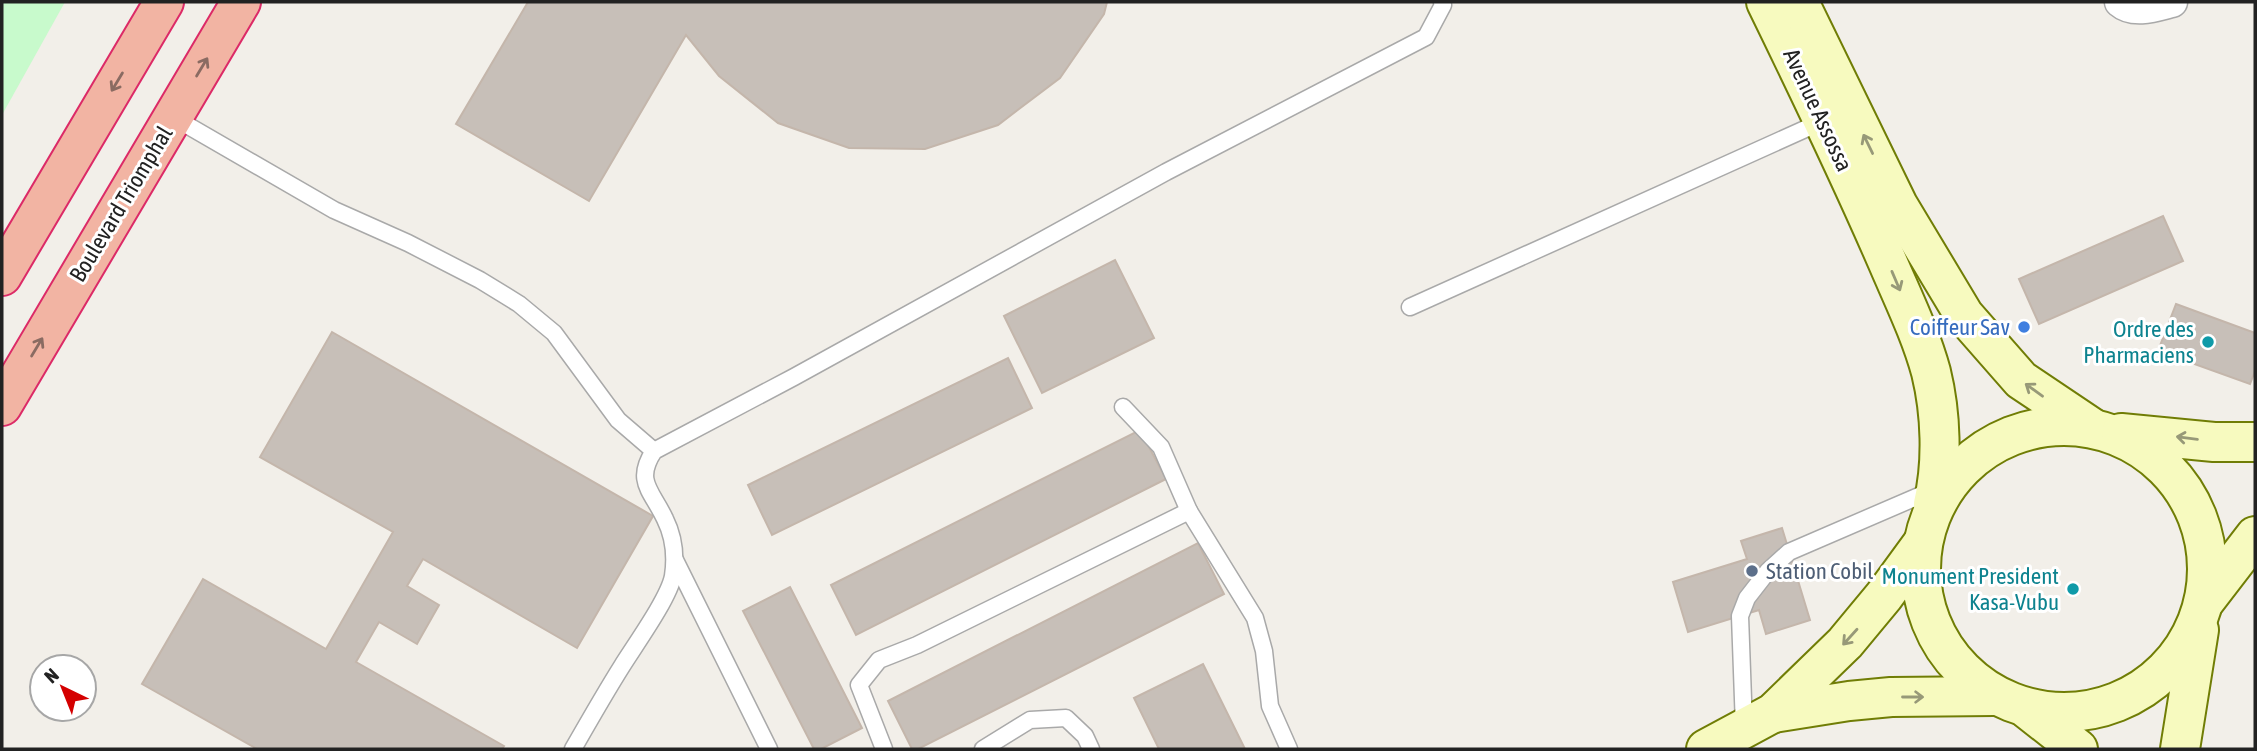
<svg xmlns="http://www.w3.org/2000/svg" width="2257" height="751" viewBox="0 0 2257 751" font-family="'Asap Condensed',sans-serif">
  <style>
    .park { fill: #c8facc }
    .building { fill: #c7bfb8; stroke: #c4b6ab; stroke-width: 2 }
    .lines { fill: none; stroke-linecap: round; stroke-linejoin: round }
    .service-casing { stroke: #a9a9a9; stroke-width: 19 }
    .minor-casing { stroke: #a9a9a9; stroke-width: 33 }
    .secondary-casing { stroke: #707d05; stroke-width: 42 }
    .trunk-casing { stroke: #dc2a67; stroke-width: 42 }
    .service { stroke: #fff; stroke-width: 16 }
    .minor { stroke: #fff; stroke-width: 30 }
    .secondary { stroke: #f7fabf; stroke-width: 38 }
    .trunk { stroke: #f2b4a3; stroke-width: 38 }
    .oneway { stroke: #8a6b62 }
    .oneway2 { stroke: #979978 }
    .shop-dot { fill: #3f7fe0; stroke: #fff; stroke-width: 2.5 }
    .culture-dot { fill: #0f9aa8; stroke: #fff; stroke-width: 2.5 }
    .service-dot { fill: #5c6f8a; stroke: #fff; stroke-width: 2.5 }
    .labels { text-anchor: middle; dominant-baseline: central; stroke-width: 6; stroke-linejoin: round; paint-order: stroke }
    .street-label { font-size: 23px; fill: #222; stroke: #fff }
    .shop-label { font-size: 23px; fill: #366cbe; stroke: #fff; text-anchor: end }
    .culture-label { font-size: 23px; fill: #0d838f; stroke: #fff; text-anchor: end }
    .service-label { font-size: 23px; fill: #4e5e75; stroke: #fff; text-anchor: start }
  </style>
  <rect width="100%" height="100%" fill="#f2efe9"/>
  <path class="park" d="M2,2h63l-63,113z"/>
  <g class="building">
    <path d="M528,2h579l-3,12 -44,64 -62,47 -73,24 -76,-1 -71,-25 -59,-47 -33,-41 -97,166 -133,-77z"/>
    <path d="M2163,216l20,45 -144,63 -20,-45z"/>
    <path d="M1115,260l39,78 -112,55 -38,-77z"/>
    <path d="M2176,304l79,29v38l-5,13 -92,-33z"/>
    <path d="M332,332l321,184 -76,132 -154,-89 -16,27 32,19 -22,39 -38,-22 -23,40 148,84 -2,3h-245l-115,-65 61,-105 123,70 67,-117 -133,-75z"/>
    <path d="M1008,358l24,50 -260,127 -24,-50z"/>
    <path d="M1140,430l26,49 -310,156 -25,-50z"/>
    <path d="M1782,528l28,92 -44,14 -7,-24 -71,22 -15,-50 74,-23 -6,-18z"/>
    <path d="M1198,543l26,51 -306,155h-6l-24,-48z"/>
    <path d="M790,587l72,141 -41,21h-7l-71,-138z"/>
    <path d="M1203,664l42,85h-86l-25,-51z"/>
  </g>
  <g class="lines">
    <defs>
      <g id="service">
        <path d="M173,117l161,93 74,33 72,37 39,24 35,29 64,87 36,31"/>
        <path d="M1410,307l413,-186"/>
        <path d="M1189,511l66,107 9,33 6,55 19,43"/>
        <path d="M675,560l94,189"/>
        <path d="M1744,727l-4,-111 7,-18 21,-27 21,-19 146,-63"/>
        <path d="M573,749c16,-28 32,-56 49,-83 13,-21 47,-68 51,-90 3,-20 1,-39 -8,-57 -13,-28 -31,-38 -11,-68l140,-74 372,-205 260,-135 17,-32 -1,-3"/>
        <path d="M884,749l-25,-64 20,-25 38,-15 272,-134 -28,-64 -38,-40"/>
        <path d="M983,749l47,-29 36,-2 19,18 6,13"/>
      </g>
      <path id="minor" d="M2120,2c14,12 36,4 52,0"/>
      <g id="secondary">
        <path d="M1766,2c42,86 84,173 122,261 15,35 33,72 43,109 10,41 12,91 2,132"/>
        <path d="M1799,2l99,203 66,110 57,65 70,47"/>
        <circle cx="2064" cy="569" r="143"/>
        <path d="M2121,433l93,9h41"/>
        <path d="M2205,601l50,-65"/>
        <path d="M2027,709l51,40"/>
        <path d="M1773,713l76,-12 42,-4 103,-1"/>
        <path d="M1706,749l67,-36 72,-70 39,-47 38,-52"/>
        <path d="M2180,749l19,-119"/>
      </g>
      <g id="trunk">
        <path d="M2,276l162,-274"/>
        <path d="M2,406l239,-404"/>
      </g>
    </defs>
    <use href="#service" class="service-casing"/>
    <use href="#minor" class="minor-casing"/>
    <use href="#secondary" class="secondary-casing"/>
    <use href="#trunk" class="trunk-casing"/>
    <use href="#service" class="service"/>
    <use href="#minor" class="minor"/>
    <use href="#secondary" class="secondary"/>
    <use href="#trunk" class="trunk"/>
  </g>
  <defs><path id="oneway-shaft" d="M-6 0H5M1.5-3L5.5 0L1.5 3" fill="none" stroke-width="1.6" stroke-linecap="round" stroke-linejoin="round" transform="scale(1.75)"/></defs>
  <g class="oneway">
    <use href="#oneway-shaft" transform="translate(202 67) rotate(-59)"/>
    <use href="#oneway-shaft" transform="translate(117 82) rotate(121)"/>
    <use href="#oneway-shaft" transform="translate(37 347) rotate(-59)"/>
  </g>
  <g class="oneway2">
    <use href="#oneway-shaft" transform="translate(1868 144) rotate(-116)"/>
    <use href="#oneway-shaft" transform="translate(1896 281) rotate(67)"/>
    <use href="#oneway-shaft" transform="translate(2034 390) rotate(-144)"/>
    <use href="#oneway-shaft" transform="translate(2187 438) rotate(-173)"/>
    <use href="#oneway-shaft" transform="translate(1850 637) rotate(132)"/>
    <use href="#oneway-shaft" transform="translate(1913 697)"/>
  </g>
  <circle class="shop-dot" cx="2024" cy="327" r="7"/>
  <g class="culture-dot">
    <circle cx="2208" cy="342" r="7"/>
    <circle cx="2073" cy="589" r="7"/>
  </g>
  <circle class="service-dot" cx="1752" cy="571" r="7"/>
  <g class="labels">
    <g class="street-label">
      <text transform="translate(1818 110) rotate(65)">Avenue Assossa</text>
      <text transform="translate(121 204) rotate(-59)">Boulevard Triomphal</text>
    </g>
    <g class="shop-label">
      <text x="2010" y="327">Coiffeur Sav</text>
    </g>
    <g class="culture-label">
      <text x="2194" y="329">Ordre des<tspan x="2194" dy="26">Pharmaciens</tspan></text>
      <text x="2059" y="576">Monument President<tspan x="2059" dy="26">Kasa-Vubu</tspan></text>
    </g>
    <g class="service-label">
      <text x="1766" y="571">Station Cobil</text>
    </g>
  </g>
  <rect width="2257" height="751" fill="none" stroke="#222222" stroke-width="7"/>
  <g transform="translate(63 688) rotate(317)"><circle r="33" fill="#ffffff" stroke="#a7a7a7" stroke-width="2"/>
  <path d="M0-5L12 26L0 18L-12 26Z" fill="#d40000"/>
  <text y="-10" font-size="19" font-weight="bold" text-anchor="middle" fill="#222222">N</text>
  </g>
</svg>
